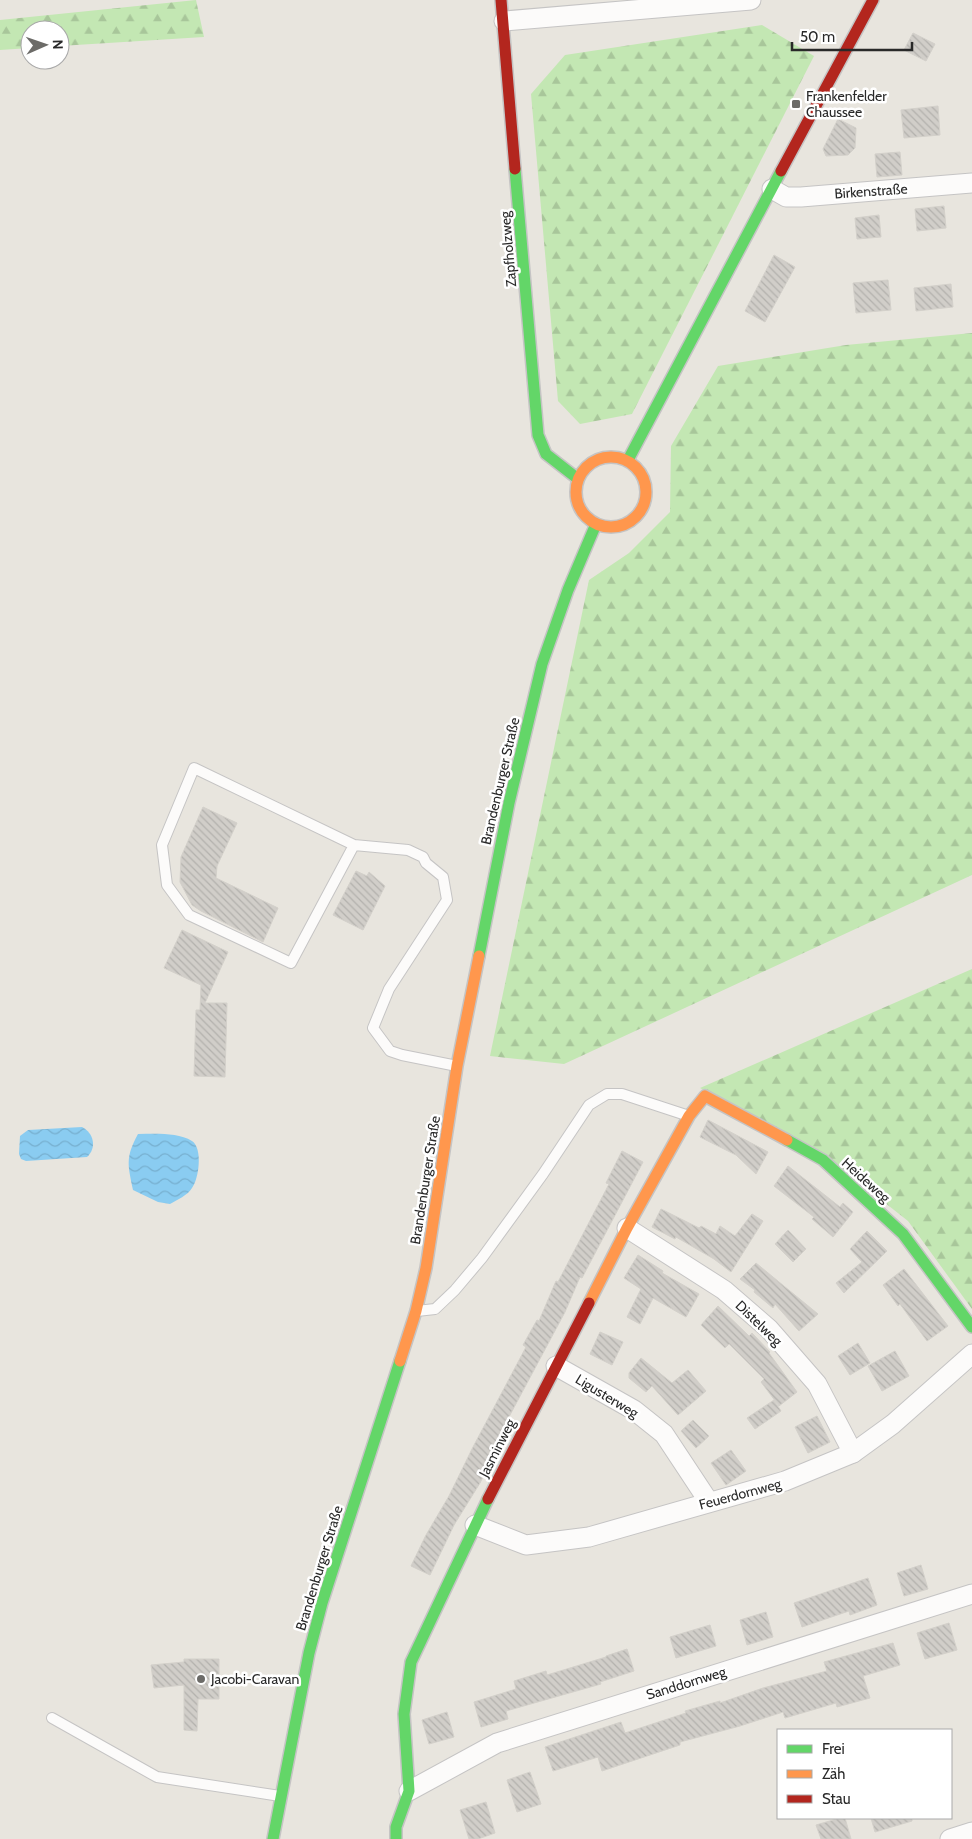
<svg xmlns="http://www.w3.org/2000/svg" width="972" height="1839" viewBox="0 0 972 1839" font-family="Cabin,sans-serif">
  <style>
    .forest { fill: url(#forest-firs) }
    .water { fill: url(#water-waves) }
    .building { fill: url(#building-back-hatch); stroke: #d3d0ca }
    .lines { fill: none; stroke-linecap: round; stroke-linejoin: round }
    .lane-casing { stroke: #c5c4c4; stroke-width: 12 }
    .street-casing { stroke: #c5c4c4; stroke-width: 21 }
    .fast-casing { stroke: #c5c4c4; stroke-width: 14 }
    .slow-casing { stroke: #c5c4c4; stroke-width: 14 }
    .jam-casing { stroke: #c5c4c4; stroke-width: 14 }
    .lane { stroke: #fcfbfa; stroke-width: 10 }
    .street { stroke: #fcfbfa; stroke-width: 19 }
    .fast { stroke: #63d668; stroke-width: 11 }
    .slow { stroke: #ff974d; stroke-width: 11 }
    .jam { stroke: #b3261e; stroke-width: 11 }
    .poi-dot { fill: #6c6b68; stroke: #fff; stroke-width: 2 }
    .labels { text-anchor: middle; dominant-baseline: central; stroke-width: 5; stroke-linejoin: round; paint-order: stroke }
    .poi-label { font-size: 14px; fill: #292929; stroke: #fff; text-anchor: start }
    .street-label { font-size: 14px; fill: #292929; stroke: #fff }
  </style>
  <defs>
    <pattern id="forest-firs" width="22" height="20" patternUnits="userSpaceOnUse" patternTransform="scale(1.25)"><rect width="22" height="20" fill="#c3e7b3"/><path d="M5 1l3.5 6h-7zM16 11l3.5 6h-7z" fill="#a8c69a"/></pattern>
    <pattern id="water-waves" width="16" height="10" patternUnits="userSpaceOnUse" patternTransform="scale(1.25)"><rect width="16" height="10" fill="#8accf1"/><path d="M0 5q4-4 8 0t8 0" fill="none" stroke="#77afcf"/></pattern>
    <pattern id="building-back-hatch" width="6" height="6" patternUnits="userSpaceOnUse" patternTransform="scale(1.25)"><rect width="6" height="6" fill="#d1cec9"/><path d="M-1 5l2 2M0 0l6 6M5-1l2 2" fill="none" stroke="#b3b1ad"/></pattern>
  </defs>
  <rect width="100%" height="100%" fill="#e8e5de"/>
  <g class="forest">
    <path d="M196,0l8,37 -144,9v-16h-30v18l-30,2v-30z"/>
    <path d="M762,25l52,31 -182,358 -52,10 -22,-23 -27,-307 34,-39z"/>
    <path d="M972,333v542l-408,189 -74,-8 99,-476 40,-27 41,-41 1,-66 47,-80 128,-21z"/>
    <path d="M972,969v340l-64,-88 -90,-71 -118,-62z"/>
  </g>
  <g class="water">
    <path d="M82,1127c12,6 15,21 5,30l-61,4 -5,-2 -2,-5 1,-18 8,-6z"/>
    <path d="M138,1134c17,0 39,-2 54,7 11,7 7,38 0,47 -4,7 -15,12 -22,16l-12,-2 -25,-12c-5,-25 -8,-32 5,-56z"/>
  </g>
  <g class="building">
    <path d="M913,33l22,11 -9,17 -22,-11z"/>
    <path d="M938,106l2,29 -36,3 -3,-28z"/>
    <path d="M838,119l18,9 -1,20 -7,7 -22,1 -3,-7z"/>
    <path d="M900,152l2,23 -25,2 -2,-23z"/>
    <path d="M944,206l2,22 -29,3 -2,-22z"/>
    <path d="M879,215l2,22 -24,2 -2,-21z"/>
    <path d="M774,255l21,12 -30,55 -20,-11z"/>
    <path d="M888,280l3,30 -35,3 -3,-30z"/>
    <path d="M951,284l2,23 -37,4 -2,-23z"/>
    <path d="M203,807l34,16 -20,43 -1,12 62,30 -15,34 -62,-31 -9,-6 -12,-23 1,-25z"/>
    <path d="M356,871l11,5 2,-4 16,14 -22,44 -30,-15z"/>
    <path d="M182,930l46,22 -23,51h22l-2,74 -31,-1 2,-66h4l1,-25 -37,-17z"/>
    <path d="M708,1120l60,32 -12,22 -20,-19 -36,-18z"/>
    <path d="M622,1151l21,11 -61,116 -2,-1 -15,35 -78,146 4,2 -11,23 -26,42 -24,50 -19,-9 15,-31 23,-39 24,-49 53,-100 -3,-2 14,-25 2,1 17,-40 2,1 51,-98 -3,-1z"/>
    <path d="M788,1166l52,41 3,-4 10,9 -20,25 -21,-18 2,-2 -40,-31z"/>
    <path d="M661,1209l38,19 2,-2 15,8 4,-8 15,10 17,-22 11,7 -32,51 -17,-13 -38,-22 -1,2 -23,-12z"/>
    <path d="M788,1230l18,19 -13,13 -18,-18z"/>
    <path d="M867,1231l20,20 -43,42 -8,-10 26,-21 -12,-13z"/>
    <path d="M638,1255l25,16 -1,2 37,21 -13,23 -33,-19 -13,26 -13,-7 14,-28 -17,-11z"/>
    <path d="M756,1263l62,51 -19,17 -24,-27 -2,4 -19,-16 1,-2 -15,-11z"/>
    <path d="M904,1269l44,57 -21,15 -27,-37 -2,2 -15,-21z"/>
    <path d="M718,1306l31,30 3,-3 18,19 -1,1 28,39 -18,14 -18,-24 3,-3 -35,-35 -4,4 -24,-23z"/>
    <path d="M600,1332l23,10 -11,23 -22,-11z"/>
    <path d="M858,1343l12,20 -20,12 -12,-19z"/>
    <path d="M895,1351l14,25 -27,15 -14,-25z"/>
    <path d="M641,1358l31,25 16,-13 18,21 -28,24 -26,-29 -6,6 -17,-14v-5z"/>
    <path d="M774,1400l7,11 -26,18 -8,-11z"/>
    <path d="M817,1416l13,26 -22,11 -13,-26z"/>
    <path d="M693,1420l16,16 -13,12 -15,-17z"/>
    <path d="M731,1450l15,21 -20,14 -15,-22z"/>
    <path d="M921,1565l7,24 -24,7 -7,-23z"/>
    <path d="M868,1578l9,27 -27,10 -1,-4 -47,16 -8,-24z"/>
    <path d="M766,1612l7,25 -26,8 -7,-25z"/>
    <path d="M949,1623l8,27 -32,9 -8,-26z"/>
    <path d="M710,1625l6,21 -40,12 -6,-21z"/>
    <path d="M893,1643l7,22 -37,11 7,22 -33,9 -1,-4 -51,15 -2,-6 -43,14 -60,16v3l-78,26 -4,-14 -45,14 -8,-24 76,-25 4,11 61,-20 -1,-2 35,-10v2l43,-15 64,-17 -3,-9z"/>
    <path d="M627,1649l7,22 -34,11 1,2 -95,27 2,8 -27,8 -7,-25 42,-13 -2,-8 32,-10 1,4 59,-18v-1z"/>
    <path d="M184,1659h35v40h-21l-1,32 -13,-1v-45l-30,3 -3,-23 33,-3z"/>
    <path d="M447,1712l7,25 -25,7 -7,-24z"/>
    <path d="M530,1772l11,32 -24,8 -10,-32z"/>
    <path d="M486,1802l9,31 -17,6h-9l-9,-29z"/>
    <path d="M840,1818h5l6,21h-30l-5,-14z"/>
    <path d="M871,1818h41v3l-37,11z"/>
  </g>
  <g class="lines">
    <defs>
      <g id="lane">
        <path d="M354,845l-63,118 -102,-48 -22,-30 -5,-40 32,-77 160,77 54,5 15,7 3,6 17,14 4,23 -58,89 -16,39 17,23 12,4 55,11"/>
        <path d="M417,1311l18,-2 20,-19 27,-32 61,-84 46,-69 18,-11h15l67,22"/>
        <path d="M52,1718l105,59 123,19"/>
      </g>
      <g id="street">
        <path d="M504,21l247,-21"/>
        <path d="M772,189l14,8h15l171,-14"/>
        <path d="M627,1228l97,62 45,39 48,55 36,69"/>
        <path d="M556,1366l78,44 30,24 45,68"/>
        <path d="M475,1525l51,20 63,-8 196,-56 68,-28 40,-29 79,-70"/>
        <path d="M409,1791l88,-48 475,-149"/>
        <path d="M950,1839l22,-7"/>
      </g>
      <g id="fast">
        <path d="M515,169l23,266 8,19 32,25"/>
        <path d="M628,460l153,-289"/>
        <path d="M479,956l30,-153 33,-139 26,-74 28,-66"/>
        <path d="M787,1140l36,20 80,74 69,93"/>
        <path d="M273,1839l36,-186 13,-50 78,-242"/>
        <path d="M396,1839v-12l13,-36 -5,-77 7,-52 77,-163"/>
      </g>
      <g id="slow">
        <circle cx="611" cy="492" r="35"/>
        <path d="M589,1303l38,-75 62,-112 16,-20 82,44"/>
        <path d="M400,1361l16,-50 10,-43 31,-202 22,-110"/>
      </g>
      <g id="jam">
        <path d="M501,0l14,169"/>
        <path d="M781,171l92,-171"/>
        <path d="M488,1499l101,-196"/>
      </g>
    </defs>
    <use href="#lane" class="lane-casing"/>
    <use href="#street" class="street-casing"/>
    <use href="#fast" class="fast-casing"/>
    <use href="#slow" class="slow-casing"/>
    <use href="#jam" class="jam-casing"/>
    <use href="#lane" class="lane"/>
    <use href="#street" class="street"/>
    <use href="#fast" class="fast"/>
    <use href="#slow" class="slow"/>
    <use href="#jam" class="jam"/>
  </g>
  <g class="poi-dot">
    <rect x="791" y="99" width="10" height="10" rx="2.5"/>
    <circle cx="201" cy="1679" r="5"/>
  </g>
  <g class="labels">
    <g class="poi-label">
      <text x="806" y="96">Frankenfelder<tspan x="806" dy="16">Chaussee</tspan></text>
      <text x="211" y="1679">Jacobi-Caravan</text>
    </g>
    <g class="street-label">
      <text transform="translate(871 191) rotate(-4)">Birkenstraße</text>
      <text transform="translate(508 249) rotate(-95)">Zapfholzweg</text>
      <text transform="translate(500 781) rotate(-77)">Brandenburger Straße</text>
      <text transform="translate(425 1180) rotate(-81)">Brandenburger Straße</text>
      <text transform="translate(866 1180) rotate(42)">Heideweg</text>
      <text transform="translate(759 1323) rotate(44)">Distelweg</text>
      <text transform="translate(607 1396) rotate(31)">Ligusterweg</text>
      <text transform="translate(497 1448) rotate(-63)">Jasminweg</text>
      <text transform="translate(740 1494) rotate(-15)">Feuerdornweg</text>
      <text transform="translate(319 1568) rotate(-73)">Brandenburger Straße</text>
      <text transform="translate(686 1683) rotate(-17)">Sanddornweg</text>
    </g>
  </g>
  <rect x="777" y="1729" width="175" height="90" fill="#ffffff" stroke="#a9a9a9"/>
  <rect x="787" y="1745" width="25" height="8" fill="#63d668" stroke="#a9a9a9"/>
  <text x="822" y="1754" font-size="15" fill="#292929">Frei</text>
  <rect x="787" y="1770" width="25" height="8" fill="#ff974d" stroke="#a9a9a9"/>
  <text x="822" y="1779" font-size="15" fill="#292929">Zäh</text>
  <rect x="787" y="1795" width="25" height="8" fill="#b3261e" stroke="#a9a9a9"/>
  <text x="822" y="1804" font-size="15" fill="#292929">Stau</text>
  <g transform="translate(45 45) rotate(88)"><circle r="24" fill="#ffffff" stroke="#a9a9a9"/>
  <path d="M0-4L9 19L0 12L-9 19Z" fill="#6c6b68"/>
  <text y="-8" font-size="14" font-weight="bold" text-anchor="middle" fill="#292929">N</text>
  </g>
  <path d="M792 42v8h120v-8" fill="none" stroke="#292929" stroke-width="2.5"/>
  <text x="800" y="42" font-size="15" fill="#292929" stroke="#ffffff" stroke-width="4" paint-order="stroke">50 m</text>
</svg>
